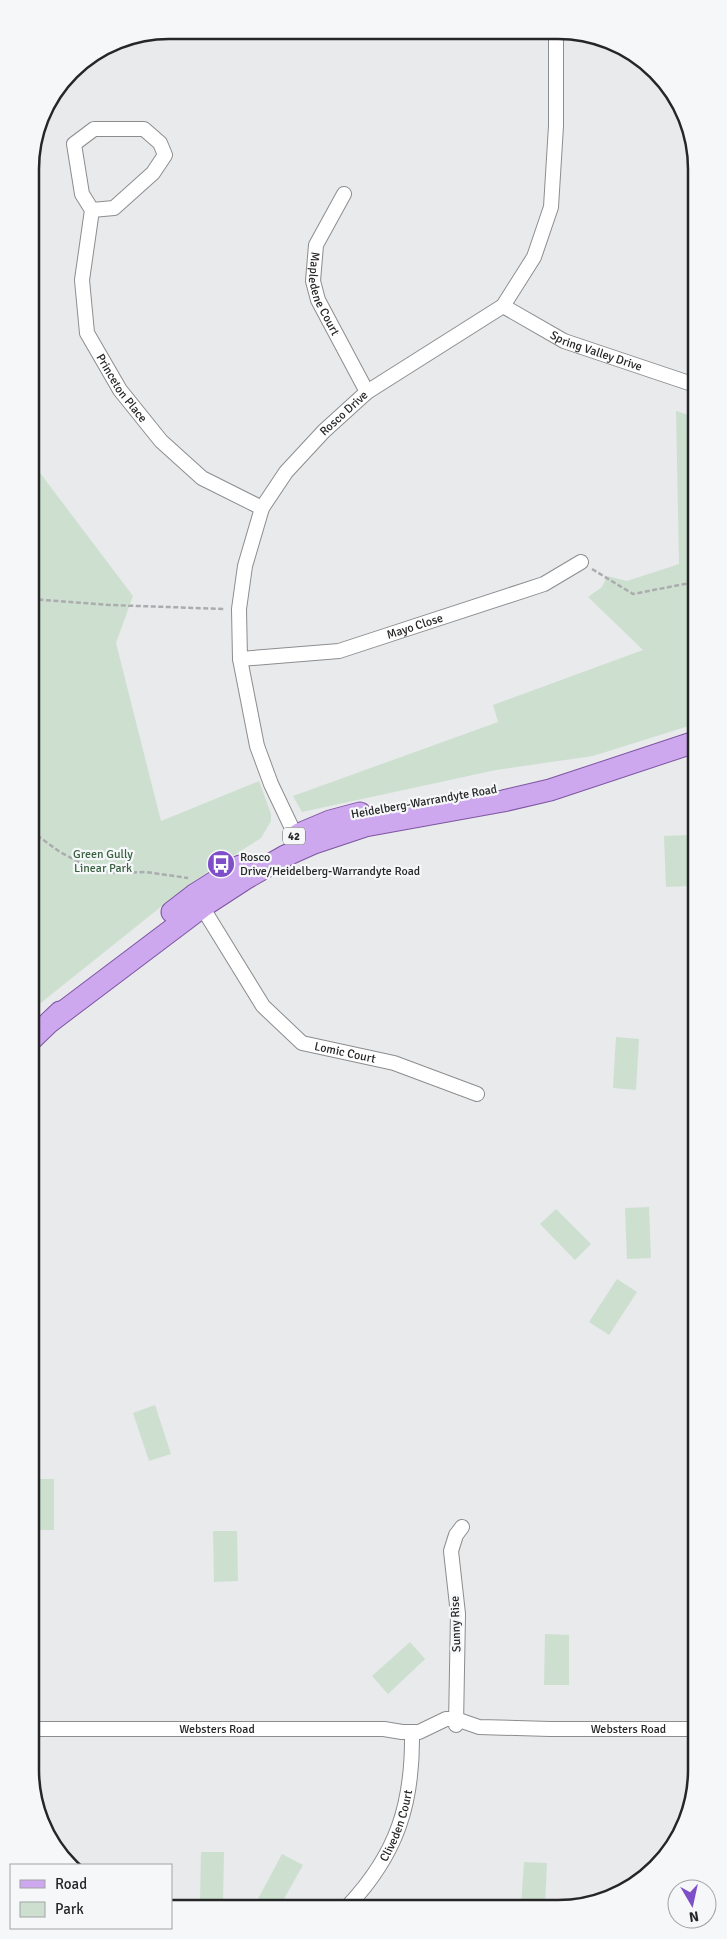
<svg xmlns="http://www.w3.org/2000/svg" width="727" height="1939" viewBox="0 0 727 1939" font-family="Signika,sans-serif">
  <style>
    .green { fill: #cde0d0 }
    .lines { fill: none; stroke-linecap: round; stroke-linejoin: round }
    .street-casing { stroke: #8c8d8f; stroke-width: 16 }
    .primary-casing { stroke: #7e55a1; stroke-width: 23 }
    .path { stroke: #abacae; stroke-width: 2.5; stroke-dasharray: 5 2.5; stroke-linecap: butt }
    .street { stroke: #fff; stroke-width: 14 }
    .primary { stroke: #cea8ee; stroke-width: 21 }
    .labels { text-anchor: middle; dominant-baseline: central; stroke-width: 4.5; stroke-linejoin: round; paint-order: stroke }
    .shield { fill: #f5f7f9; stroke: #646566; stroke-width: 1 }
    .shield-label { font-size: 11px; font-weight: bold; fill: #262627 }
    .street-label { font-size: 12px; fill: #262627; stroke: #f5f7f9 }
    .park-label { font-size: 12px; fill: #3a6241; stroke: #f5f7f9 }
    .poi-label { font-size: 12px; fill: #262627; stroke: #f5f7f9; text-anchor: start }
    .rim { fill: none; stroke: #262627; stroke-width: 2.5 }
  </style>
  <rect width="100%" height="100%" fill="#e8eaec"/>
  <g class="green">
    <path d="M676,411l19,6v307l-102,32 -97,14 -194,42 -9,-16 205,-74 -5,-17 150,-55 -55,-53 14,-10 5,-11 20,5 52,-17z"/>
    <path d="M31,461l102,135 -17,47 45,178 98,-40 12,33v7l-10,17 -69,44 -160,128z"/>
    <path d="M688,835l1,51 -23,1 -2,-51z"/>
    <path d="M616,1037l23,2 -3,51 -23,-2z"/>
    <path d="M649,1207l2,51 -24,1 -2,-51z"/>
    <path d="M556,1209l35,35 -16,16 -35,-36z"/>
    <path d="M617,1279l20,13 -28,43 -20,-13z"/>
    <path d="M155,1405l16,49 -22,7 -16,-48z"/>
    <rect x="32" y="1479" width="22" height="51"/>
    <path d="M213,1531h24l1,50 -24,1z"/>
    <path d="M545,1634l24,1v50h-25z"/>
    <path d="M410,1642l15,17 -37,35 -16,-18z"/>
    <path d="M201,1852h23l-1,51h-23z"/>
    <path d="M282,1854l21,11 -23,41h-8l-14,-7z"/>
    <path d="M524,1862l23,1 -2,43h-24z"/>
  </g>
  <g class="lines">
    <defs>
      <g id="street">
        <path id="s1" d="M344,194l-28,51 -3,36 5,19 49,92"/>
        <path id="s2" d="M92,210l22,-2 39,-35 12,-18 -5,-12 -16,-14h-50l-20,15 8,50 10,16 -10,70 5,53 33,57 41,51 41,37 60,30"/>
        <path id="s3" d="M503,306l61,35 131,44"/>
        <path id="s4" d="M240,659l99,-8 205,-67 37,-22"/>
        <path id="s5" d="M299,843l-28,-59 -14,-38 -17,-87 -1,-50 6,-43 17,-58 24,-36 38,-41 43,-39 136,-86 31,-49 17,-50 5,-81v-93"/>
        <path id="s6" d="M199,902l64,104 39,37 92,20 83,31"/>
        <path d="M456,1725l2,-111 -7,-63 5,-16 6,-8"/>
        <path id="s7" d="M33,1729h351l18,3h17l27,-13h10l23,8 71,2h147"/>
        <path id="s8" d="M348,1906c49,-52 65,-102 64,-173"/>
      </g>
      <g id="primary">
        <path d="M299,834l31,-13 30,-8"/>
        <path d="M172,912l22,-17 46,-29"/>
        <path d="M51,1021l151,-114 43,-28 40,-23 29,-13 51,-17 138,-25 47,-11 145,-48"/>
        <path d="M32,1039l28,-27"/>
      </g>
    </defs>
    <use href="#street" class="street-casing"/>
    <use href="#primary" class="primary-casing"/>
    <g class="path">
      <path d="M592,569l41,25 62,-12"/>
      <path d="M31,599l79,6 115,4"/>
      <path d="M31,831l29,21 34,18 20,3 32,-1 42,6"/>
      <path d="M31,847l9,-9"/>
    </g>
    <use href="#street" class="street"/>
    <use href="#primary" class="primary"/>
  </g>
  <defs>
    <symbol id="bus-disc" viewBox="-11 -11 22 22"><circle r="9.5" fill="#7e4fc8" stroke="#f5f7f9"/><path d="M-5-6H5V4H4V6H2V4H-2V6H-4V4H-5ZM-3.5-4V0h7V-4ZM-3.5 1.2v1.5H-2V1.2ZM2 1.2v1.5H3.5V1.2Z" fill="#fff"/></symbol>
  </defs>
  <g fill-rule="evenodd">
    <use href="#bus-disc" x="205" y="848" width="32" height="32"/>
  </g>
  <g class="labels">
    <rect class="shield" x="283" y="827.5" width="22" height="17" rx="4"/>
    <g class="shield-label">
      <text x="294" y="836">42</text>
    </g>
    <g class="street-label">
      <text stroke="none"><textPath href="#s1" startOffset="109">Mapledene Court</textPath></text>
      <text stroke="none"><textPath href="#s3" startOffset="104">Spring Valley Drive</textPath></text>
      <text stroke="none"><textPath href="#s2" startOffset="464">Princeton Place</textPath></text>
      <text stroke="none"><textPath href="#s5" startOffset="474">Rosco Drive</textPath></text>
      <text stroke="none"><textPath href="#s4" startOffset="179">Mayo Close</textPath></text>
      <text transform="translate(424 802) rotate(-10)">Heidelberg-Warrandyte Road</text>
      <text stroke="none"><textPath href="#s6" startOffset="220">Lomic Court</textPath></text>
      <text transform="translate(456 1624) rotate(-92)">Sunny Rise</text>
      <text stroke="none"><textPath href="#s7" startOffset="184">Websters Road</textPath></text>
      <text stroke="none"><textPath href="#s7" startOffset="600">Websters Road</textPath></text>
      <text stroke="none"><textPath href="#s8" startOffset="95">Cliveden Court</textPath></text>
    </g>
    <g class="park-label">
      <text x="103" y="854">Green Gully<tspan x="103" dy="14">Linear Park</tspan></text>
    </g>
    <g class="poi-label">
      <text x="240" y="857">Rosco<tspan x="240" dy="14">Drive/Heidelberg-Warrandyte Road</tspan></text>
    </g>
  </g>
  <path d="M0 0H727V1939H0ZM169 39H558A130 130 0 0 1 688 169V1770A130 130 0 0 1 558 1900H169A130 130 0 0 1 39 1770V169A130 130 0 0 1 169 39Z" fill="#f5f7f9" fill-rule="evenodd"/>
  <path class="rim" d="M169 39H558A130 130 0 0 1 688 169V1770A130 130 0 0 1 558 1900H169A130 130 0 0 1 39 1770V169A130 130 0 0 1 169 39Z"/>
  <rect x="10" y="1864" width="162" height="65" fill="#f5f7f9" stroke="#a2a3a5"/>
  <rect x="20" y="1880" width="25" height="8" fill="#cea8ee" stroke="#a2a3a5"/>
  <text x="55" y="1889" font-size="15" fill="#262627">Road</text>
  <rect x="20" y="1902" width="25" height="15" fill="#cde0d0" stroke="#a2a3a5"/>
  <text x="55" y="1914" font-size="15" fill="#262627">Park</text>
  <g transform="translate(692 1904) rotate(171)"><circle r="24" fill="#f5f7f9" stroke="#a2a3a5"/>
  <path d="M0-4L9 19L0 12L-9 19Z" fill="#7e4fc8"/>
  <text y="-8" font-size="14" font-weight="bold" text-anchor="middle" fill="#262627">N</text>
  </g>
</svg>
